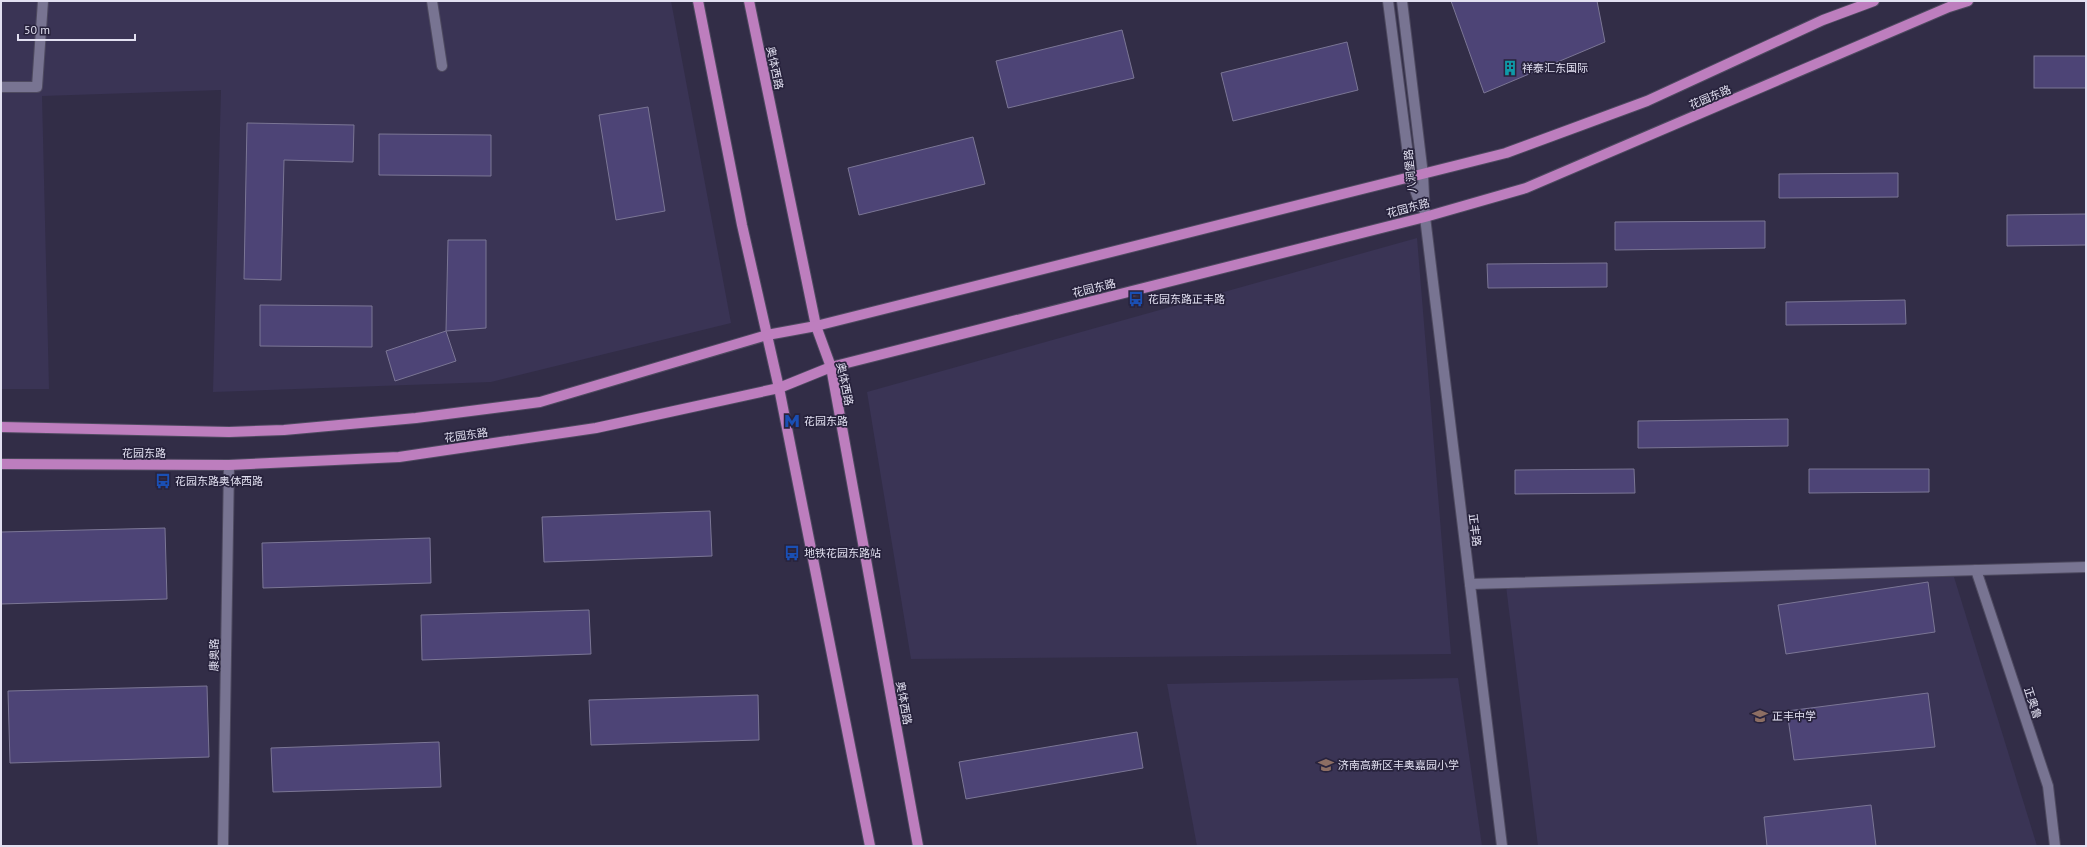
<svg xmlns="http://www.w3.org/2000/svg" width="2087" height="847" viewBox="0 0 2087 847" font-family="'PT Sans','Noto Sans SC',sans-serif">
  <style>
    .built { fill: #3a3455 }
    .building { fill: #4d4476; stroke: #7b7695 }
    .lines { fill: none; stroke-linecap: round; stroke-linejoin: round }
    .minor-casing { stroke: #4e4a60; stroke-width: 12 }
    .major-casing { stroke: #4e4a60; stroke-width: 12 }
    .minor { stroke: #787492; stroke-width: 10 }
    .major { stroke: #bd7ebe; stroke-width: 10 }
    .labels { text-anchor: middle; dominant-baseline: central; stroke-width: 3.5; stroke-linejoin: round; paint-order: stroke }
    .street-label { font-size: 11px; fill: #e2e0f1; stroke: #28233d }
    .poi-label { font-size: 11px; fill: #e2e0f1; stroke: #28233d; text-anchor: start }
  </style>
  <rect width="100%" height="100%" fill="#322d47"/>
  <g class="built">
    <path d="M1,1h670l60,322 -240,59 -278,10 8,-302 -179,6 7,293h-48z"/>
    <path d="M1417,238l34,416 -540,5 -44,-267z"/>
    <path d="M1926,576l28,1 83,269h-499l-32,-260z"/>
    <path d="M1458,678l24,168h-285l-30,-162z"/>
  </g>
  <g class="building">
    <path d="M1451,1h146l8,41 -121,51z"/>
    <path d="M1122,30l12,48 -126,30 -12,-47z"/>
    <path d="M1347,42l11,48 -125,31 -12,-48z"/>
    <rect x="2034" y="56" width="52" height="32"/>
    <path d="M648,107l17,104 -49,9 -17,-105z"/>
    <path d="M247,123l107,2 -1,37 -69,-2 -3,120 -37,-1z"/>
    <path d="M379,134l112,1v41l-112,-1z"/>
    <path d="M973,137l12,47 -126,31 -11,-47z"/>
    <path d="M1898,173v24l-119,1v-24z"/>
    <path d="M2086,214v31l-79,1v-31z"/>
    <path d="M1765,221v27l-150,2v-28z"/>
    <path d="M448,240h38v88l-40,3z"/>
    <path d="M1607,263v24l-119,1 -1,-24z"/>
    <path d="M1905,300l1,24 -120,1v-23z"/>
    <path d="M260,305l112,1v41l-112,-1z"/>
    <path d="M446,331l10,30 -61,20 -9,-30z"/>
    <path d="M1788,419v27l-150,2v-27z"/>
    <path d="M1634,469l1,24 -120,1v-24z"/>
    <path d="M1809,469h120v23l-120,1z"/>
    <path d="M710,511l2,45 -168,6 -2,-45z"/>
    <path d="M165,528l2,71 -166,5v-72z"/>
    <path d="M430,538l1,45 -168,5 -1,-45z"/>
    <path d="M1928,582l7,50 -149,22 -8,-49z"/>
    <path d="M589,610l2,44 -169,6 -1,-45z"/>
    <path d="M207,686l2,71 -199,6 -2,-72z"/>
    <path d="M1928,693l7,54 -141,13 -7,-49z"/>
    <path d="M758,695l1,45 -168,5 -2,-45z"/>
    <path d="M1137,732l6,36 -177,31 -7,-37z"/>
    <path d="M439,742l2,45 -168,5 -2,-44z"/>
    <path d="M1871,805l5,41h-109l-3,-29z"/>
  </g>
  <g class="lines">
    <defs>
      <g id="minor">
        <path d="M432,1l10,65"/>
        <path d="M1388,1l23,177 10,29"/>
        <path d="M1402,1l21,174 2,42 77,629"/>
        <path d="M1,87h36l6,-86"/>
        <path d="M1976,570l72,216 7,60"/>
        <path d="M1470,584l616,-17"/>
        <path d="M223,846l6,-381"/>
      </g>
      <g id="major">
        <path d="M698,1l44,224 37,163 91,458"/>
        <path d="M749,1l67,325 15,41 87,479"/>
        <path d="M1,427l228,5 55,-2 132,-12 124,-16 227,-67 49,-9 690,-173 141,-52 176,-81 51,-19"/>
        <path d="M1,464l228,1 170,-8 197,-29 183,-40 52,-21 594,-150 101,-29 423,-181 19,-6"/>
      </g>
    </defs>
    <use href="#minor" class="minor-casing"/>
    <use href="#major" class="major-casing"/>
    <use href="#minor" class="minor"/>
    <use href="#major" class="major"/>
  </g>
  <defs>
    <symbol id="building-bare" viewBox="-9 -9 18 18"><path d="M-4-6H4V6H1V3H-1V6H-4ZM-2.5-4.3h1.7v1.8h-1.7ZM.8-4.3h1.7v1.8H.8ZM-2.5-1h1.7V.8h-1.7ZM.8-1h1.7V.8H.8Z" fill="#0f9aa8" stroke="#28233d" stroke-width="2.5" paint-order="stroke"/></symbol>
    <symbol id="bus-bare" viewBox="-9 -9 18 18"><path d="M-5-6H5V4H4V6H2V4H-2V6H-4V4H-5ZM-3.5-4V0h7V-4ZM-3.5 1.2v1.5H-2V1.2ZM2 1.2v1.5H3.5V1.2Z" fill="#1a4fb4" stroke="#28233d" stroke-width="2.5" paint-order="stroke"/></symbol>
    <symbol id="metro-bare" viewBox="-9 -9 18 18"><path d="M-5.5 5V-5H-3L0 0L3-5H5.5V5H3V-.5L0 4L-3-.5V5Z" fill="#1a4fb4" stroke="#28233d" stroke-width="2.5" paint-order="stroke"/></symbol>
    <symbol id="school-bare" viewBox="-9 -9 18 18"><path d="M0-5L7-2L0 1L-7-2ZM-4 1L0 2.5L4 1V4Q0 6-4 4Z" fill="#8d6e63" stroke="#28233d" stroke-width="2.5" paint-order="stroke"/></symbol>
  </defs>
  <g fill-rule="evenodd">
    <use href="#building-bare" x="1499" y="57" width="22" height="22"/>
    <use href="#bus-bare" x="1125" y="288" width="22" height="22"/>
    <use href="#metro-bare" x="781" y="410" width="22" height="22"/>
    <use href="#bus-bare" x="152" y="470" width="22" height="22"/>
    <use href="#bus-bare" x="781" y="542" width="22" height="22"/>
    <use href="#school-bare" x="1749" y="705" width="22" height="22"/>
    <use href="#school-bare" x="1315" y="754" width="22" height="22"/>
  </g>
  <g class="labels">
    <g class="street-label">
      <text transform="translate(775 68) rotate(78)">奥体西路</text>
      <text transform="translate(1710 97) rotate(-23)">花园东路</text>
      <text transform="translate(1410 171) rotate(-95)">八涧堡路</text>
      <text transform="translate(1408 208) rotate(-15)">花园东路</text>
      <text transform="translate(1094 288) rotate(-14)">花园东路</text>
      <text transform="translate(845 384) rotate(78)">奥体西路</text>
      <text transform="translate(466 435) rotate(-8)">花园东路</text>
      <text x="144" y="453">花园东路</text>
      <text transform="translate(1475 530) rotate(83)">正丰路</text>
      <text transform="translate(214 655) rotate(-89)">康奥路</text>
      <text transform="translate(904 703) rotate(80)">奥体西路</text>
      <text transform="translate(2033 703) rotate(72)">正奥鲁</text>
    </g>
    <g class="poi-label">
      <text x="1522" y="68">祥泰汇东国际</text>
      <text x="1148" y="299">花园东路正丰路</text>
      <text x="804" y="421">花园东路</text>
      <text x="175" y="481">花园东路奥体西路</text>
      <text x="804" y="553">地铁花园东路站</text>
      <text x="1772" y="716">正丰中学</text>
      <text x="1338" y="765">济南高新区丰奥嘉园小学</text>
    </g>
  </g>
  <rect width="2087" height="847" fill="none" stroke="#e2e0f1" stroke-width="4"/>
  <path d="M18 34v6h117v-6" fill="none" stroke="#e2e0f1" stroke-width="2"/>
  <text x="24" y="34" font-size="12" fill="#e2e0f1" stroke="#28233d" stroke-width="3" paint-order="stroke">50 m</text>
</svg>
